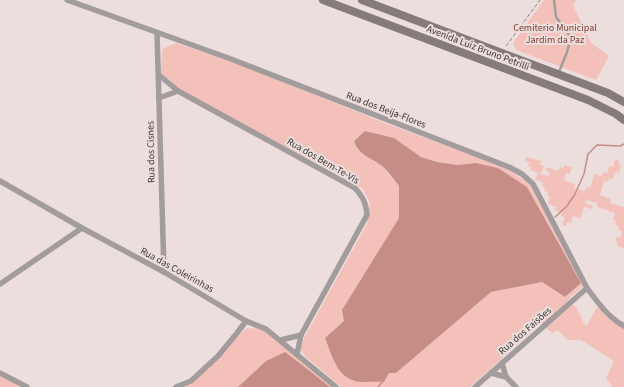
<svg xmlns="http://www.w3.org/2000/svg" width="624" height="387" viewBox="0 0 624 387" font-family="'Source Sans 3',sans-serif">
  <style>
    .green { fill: #f4c1ba; fill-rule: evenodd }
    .water { fill: #c58d86 }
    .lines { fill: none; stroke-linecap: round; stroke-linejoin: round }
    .stream { stroke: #c58d86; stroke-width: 1.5 }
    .path { stroke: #928887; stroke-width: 1; stroke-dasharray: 4 2; stroke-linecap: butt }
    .service { stroke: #a29c9c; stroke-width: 2.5 }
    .minor { stroke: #a29c9c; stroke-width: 5.5 }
    .secondary { stroke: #847b7a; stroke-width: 8 }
    .labels { text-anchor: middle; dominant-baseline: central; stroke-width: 4; stroke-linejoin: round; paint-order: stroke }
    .park-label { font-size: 10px; fill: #863e37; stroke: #ecdedc }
    .street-label { font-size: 10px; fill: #3c3736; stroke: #ecdedc }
  </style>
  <rect width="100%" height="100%" fill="#ecdedc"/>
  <g class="green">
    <path d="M544,0h32l-3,5 18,38 18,13 -13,24 -80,-30 -3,-7z"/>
    <path d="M176,43l54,18 155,62 121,45 20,13 7,9 51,95 -16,15 8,7 10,20 11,-20 14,14 13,8v58h-12l-6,-9 8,-17 -33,-21h-14l-9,-10 -5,3 -13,-9 -70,63h-129l-35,-30 -6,-8 4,-11 63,-114 3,-21 -7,-14 -24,-15 -44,-22 -117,-64 -17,-15 1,-24zM365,131l29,7 27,19 16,5 20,3 19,-2 22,5 29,19 54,96 -16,14 -23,-15 -51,10 -95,81h-7l-54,-8 -10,-27 19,-17 55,-103v-32l-17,-20 -20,-12 -8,-13z"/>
    <path d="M526,157l15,4 -1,4 4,1 -3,8 8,2 1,-4 -4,-1 1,-4 11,4 2,-4 3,1 2,-3 7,2 -2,7 -4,-1 -2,7 11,4 -1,4 11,3 1,-4 4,1 4,-14 8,2 1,-4 4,1 2,-7 4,1 2,-8 4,2 -1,3 3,1 -2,8 -4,-1 -2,7 -4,-1 -1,4 -4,-1 -4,14 11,4 -1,4 14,4v41l-7,-2 1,-4 -3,-1 1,-4 4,1 2,-7 -4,-1 1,-4 -4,-1 1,-4 -3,-1 2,-7 -18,-6v-4l-11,-3 -1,3 8,3 -1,3 -8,-2 -3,11 -8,-2 -2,7 -4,-1 -1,4 -4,-1 3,-7 -4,-2 1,-3 -7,-3 1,-3 -8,-3 2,-7 -3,-1 1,-4 -4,-1 1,-4 -3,-1 1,-4 -8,-2 3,-7 -8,-3 1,-3 -3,-1 1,-4 -4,-1z"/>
    <path d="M247,328l15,1 16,11 55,47h-3l-20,-16 -25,-19 -19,9 -28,26h-55z"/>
    <path d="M0,376l22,11h-22z"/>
  </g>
  <g class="water">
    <path d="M365,131l29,7 27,19 16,5 20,3 19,-2 22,5 29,19 54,96 -16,14 -23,-15 -51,10 -95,81h-7l-5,9c-9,-1 -21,1 -29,-1 -19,-5 -24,-28 -30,-43l19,-17 -2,-11 57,-92v-32c-5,-6 -10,-14 -17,-20 -11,-9 -22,-9 -28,-25z"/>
    <path d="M285,352l25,19 20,16h-92l28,-26z"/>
  </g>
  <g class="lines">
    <g class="stream">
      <path d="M555,217l12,-11 8,-12 9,-20 4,-20 9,-9 23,1 4,-2"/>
      <path d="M378,387l4,-5"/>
    </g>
    <path class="path" d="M506,46l34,-46"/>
    <path class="service" d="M554,0l2,17 15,20 -4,15 -8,20"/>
    <g class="minor">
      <path d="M67,0l164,59 278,108 13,7 11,10 54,104c11,15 21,29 37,38"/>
      <path d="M157,33l7,239"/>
      <path d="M159,75l19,16 177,97c8,9 11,15 12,27l-66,120 -4,19"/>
      <path d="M159,98l19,-7"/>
      <path d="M0,181l82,47 82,44 82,49 20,8 70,58"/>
      <path d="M0,284l82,-56"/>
      <path d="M281,340l20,-5"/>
      <path d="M502,363l4,14 10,10"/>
      <path d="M0,373l27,14"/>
      <path d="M491,373l15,4"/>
      <path d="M176,387l15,-6 27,-25 19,-23 9,-12"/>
      <path d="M475,387l112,-99"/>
    </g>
    <g class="secondary">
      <path d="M323,0l265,100 28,14 8,6"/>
      <path d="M362,0l246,93 16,9"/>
    </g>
  </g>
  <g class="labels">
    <g class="park-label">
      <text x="555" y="28">Cemiterio Municipal<tspan x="555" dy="12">Jardim da Paz</tspan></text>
    </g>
    <g class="street-label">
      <text transform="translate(478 48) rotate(21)">Avenida Luiz Bruno Petrilli</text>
      <text transform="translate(386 110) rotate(21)">Rua dos Beija-Flores</text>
      <text transform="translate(151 152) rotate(-91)">Rua dos Cisnes</text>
      <text transform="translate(323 161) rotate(30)">Rua dos Bem-Te-Vis</text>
      <text transform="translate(177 270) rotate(29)">Rua das Coleirinhas</text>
      <text transform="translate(525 331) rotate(-41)">Rua dos Faisões</text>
    </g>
  </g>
</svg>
